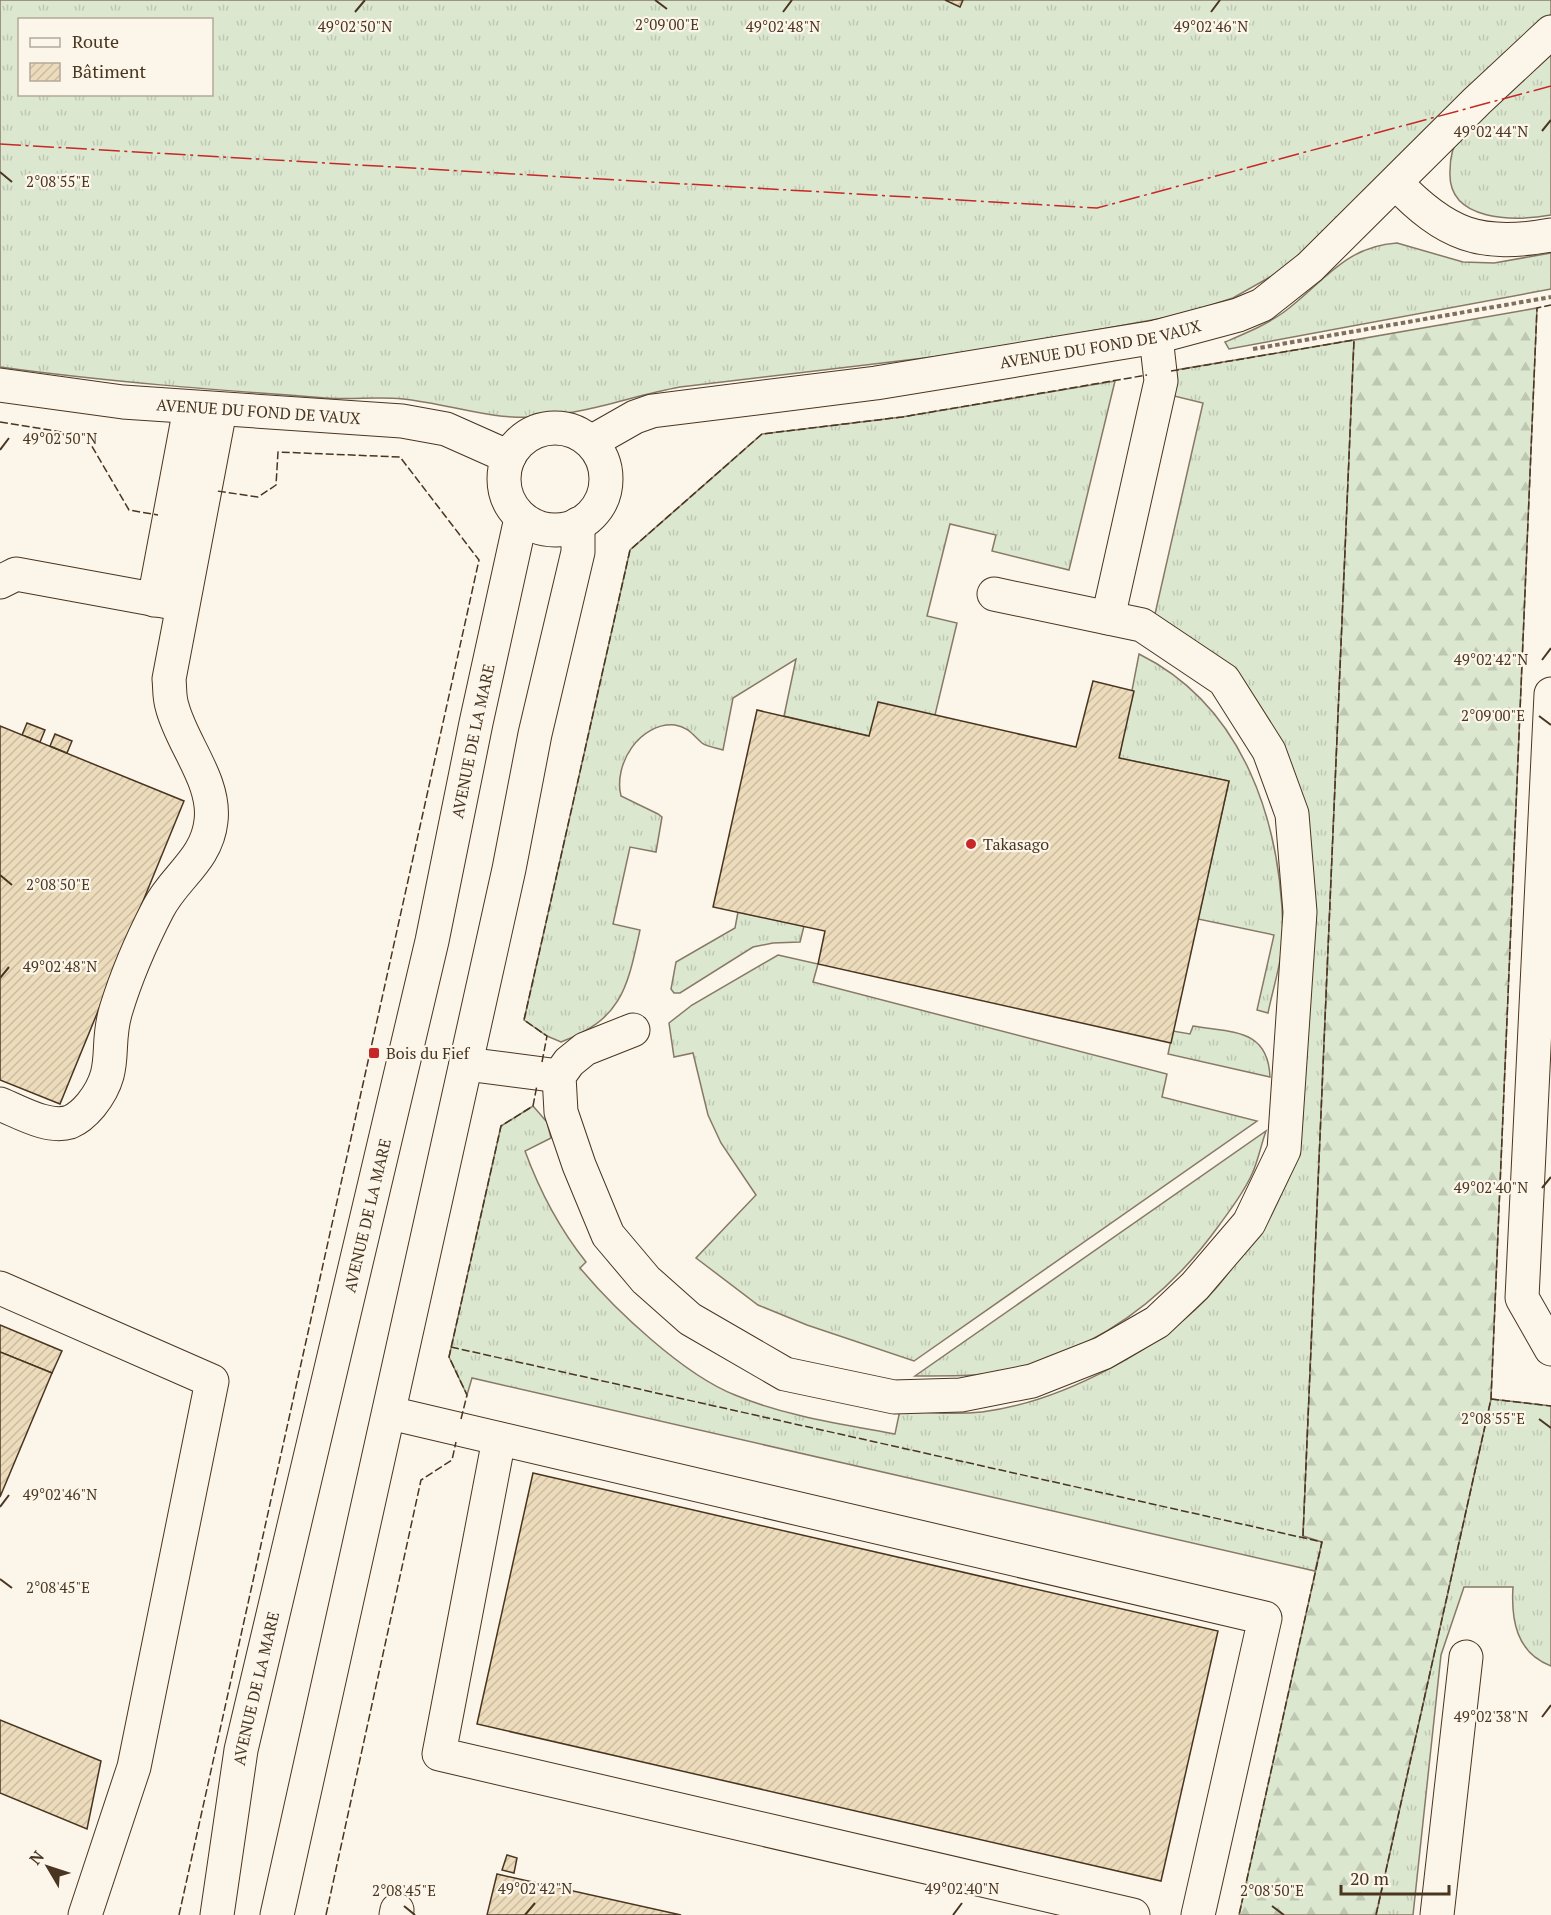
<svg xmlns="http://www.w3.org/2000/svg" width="1551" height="1915" viewBox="0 0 1551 1915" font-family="'PT Serif',serif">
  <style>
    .grass { fill: url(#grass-tufts); stroke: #887966; stroke-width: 1.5; fill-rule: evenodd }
    .forest { fill: url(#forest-firs); stroke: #887966; stroke-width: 1.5 }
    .building { fill: url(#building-hatch); stroke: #4a3520; stroke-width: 1.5 }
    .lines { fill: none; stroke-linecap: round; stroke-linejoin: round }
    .minor-casing { stroke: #4a3520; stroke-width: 35 }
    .path { stroke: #7f6f5c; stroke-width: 4; stroke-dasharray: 4.5 3; stroke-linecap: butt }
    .minor { stroke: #fbf6e9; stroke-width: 33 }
    .fence { stroke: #4a3520; stroke-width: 1.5; stroke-dasharray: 8 3; stroke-linecap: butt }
    .power { stroke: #c62828; stroke-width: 1.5; stroke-dasharray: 21 4.5 3 4.5; stroke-linecap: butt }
    .ticks { fill: none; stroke: #4a3520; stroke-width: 2 }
    .poi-dot { fill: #c62828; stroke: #fbf6e9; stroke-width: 2 }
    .labels { text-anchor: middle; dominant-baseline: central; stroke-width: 4.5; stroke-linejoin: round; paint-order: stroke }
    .street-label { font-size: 16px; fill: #4a3520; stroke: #fbf6e9 }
    .poi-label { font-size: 16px; fill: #4a3520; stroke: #fbf6e9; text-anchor: start }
    .ticks-label { font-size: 15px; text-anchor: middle; fill: #4a3520; stroke: #fbf6e9; stroke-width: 4.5; stroke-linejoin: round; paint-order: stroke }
  </style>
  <defs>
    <pattern id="grass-tufts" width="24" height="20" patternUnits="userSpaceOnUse" patternTransform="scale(1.5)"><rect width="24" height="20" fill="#dce7d0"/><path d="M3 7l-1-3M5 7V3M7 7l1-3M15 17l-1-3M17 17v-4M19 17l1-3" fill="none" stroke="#bec7b2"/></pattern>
    <pattern id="forest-firs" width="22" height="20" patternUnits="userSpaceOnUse" patternTransform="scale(1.5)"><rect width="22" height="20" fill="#dce7d0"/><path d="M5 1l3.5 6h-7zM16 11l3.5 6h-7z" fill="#bec7b2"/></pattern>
    <pattern id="building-hatch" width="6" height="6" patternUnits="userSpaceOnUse" patternTransform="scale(1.5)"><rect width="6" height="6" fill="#ecdcbc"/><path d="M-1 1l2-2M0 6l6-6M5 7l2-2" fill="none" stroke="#ccbda1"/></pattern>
  </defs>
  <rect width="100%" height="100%" fill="#fbf6e9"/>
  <g class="grass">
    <path d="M0,0h1551v14l-267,255 -51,29 -53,17 -205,37 -295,35c-49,9 -91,26 -142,30 -50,3 -87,-13 -135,-18 -25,-3 -51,1 -77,-1 -109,-8 -217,-16 -326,-31zM20,20h192v74h-192z"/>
    <path d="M1551,53v162c-35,6 -104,8 -101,-44 0,-11 2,-25 10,-35 7,-9 18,-16 27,-24 21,-20 43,-39 64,-59z"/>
    <path d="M1397,243l66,19 31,1 57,-10v36l-322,60 -4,-7c21,-9 41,-17 59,-30 39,-29 61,-66 113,-69z"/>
    <path d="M1354,340l-51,1196 19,6 -7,29 -843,-193 -5,17 -18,-38 52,-231 32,-20 14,16 4,16 -26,13c15,41 34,77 61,111l-6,6c35,42 104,107 155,127 50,21 106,29 160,39l5,-24c27,3 54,5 82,2 79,-10 183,-64 235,-125 23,-27 41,-57 58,-87l15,-431 -135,-155 48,-211 -33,-8 6,-25z"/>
    <path d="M1115,381l-46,189 -77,-19 4,-16 -46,-11 -23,92 30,7 -22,92 -66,21 -85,-20 12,-57 -63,39 -10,52c-6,-2 -16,-3 -21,-7 -9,-8 -14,-16 -27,-18 -35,-3 -62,39 -54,71l37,18 4,3 -6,35 -26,-5 -17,77 27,6c-13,59 -18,89 -79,112l-14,-6 -23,-16 106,-470 132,-116 140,-17z"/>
    <path d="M1139,654c105,52 142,168 144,278 0,26 -10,56 -15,81l-11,-3 17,-75 -76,-16 31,-138 -110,-23z"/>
    <path d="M738,912l66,14 -4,16 -27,1 -20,4 -73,46h-6l-3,-4 5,-27 59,-34z"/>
    <path d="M778,955l40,9 -5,18 354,92 -5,23 95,24 -343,240 -107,-36 -49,-20 -62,-47 60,-63 -35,-52 -13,-28 -15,-62 -19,4 -5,-34 23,-18z"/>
    <path d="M1193,1026c39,7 75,2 77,51l-102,-23 5,-23 17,3z"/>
    <path d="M1266,1131c-5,14 -8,30 -14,43 -8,18 -21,35 -32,50 -50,70 -116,121 -200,144 -33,9 -70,8 -105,8z"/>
    <path d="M1491,1399l60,7v260c-35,-13 -40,-47 -38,-79h-49l-23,68 -28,260h-37z"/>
  </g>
  <path class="forest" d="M1537,308l-46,1091 -115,516h-137l83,-373 -19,-6 51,-1196z"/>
  <g class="building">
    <path d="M945,0h18l-3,7z"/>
    <path d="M1093,681l41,10 -15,67 110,23 -58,262 -353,-79 7,-33 -112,-24 44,-197 112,26 9,-34 198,45z"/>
    <path d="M27,723l18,7 -5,12 -18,-7z"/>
    <path d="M0,726l184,75 -124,303 -60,-24z"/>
    <path d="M55,734l17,7 -5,12 -17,-7z"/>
    <path d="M0,1325l62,26 -10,22 -52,-21z"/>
    <path d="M0,1352l52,21 -52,124z"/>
    <path d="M533,1473l685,158 -57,250 -684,-157z"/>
    <path d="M0,1720l101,41 -14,68 -87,-36z"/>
    <path d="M507,1855l10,3 -3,15 -12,-3z"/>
    <path d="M497,1874l184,41h-194z"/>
  </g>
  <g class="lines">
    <defs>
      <g id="minor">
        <path d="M1396,183c50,52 84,65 155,52"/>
        <path id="s1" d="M0,385l123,17 279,19 44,8 63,28"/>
        <circle cx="555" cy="479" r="51"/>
        <path id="s2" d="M591,442l44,-25 17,-6 224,-28 280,-46 82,-22 24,-10 48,-38 167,-166 74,-69"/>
        <path d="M0,582l16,-8 158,29"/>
        <path d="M154,600l36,-192"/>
        <path d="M1108,618l53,-237 -5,-44"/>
        <path d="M1551,694l-29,604 29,51"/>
        <path d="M633,1030l-48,19 -16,13 -10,14 2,36 18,53 29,70 38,45 44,39 95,55 109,23 67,-2 71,-14 71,-28 54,-31 38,-36 54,-63 35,-73 16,-238 -8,-98 -23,-63 -45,-71 -82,-55 -148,-31"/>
        <path d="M466,1064l93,12"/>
        <path d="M0,1104c20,8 48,25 70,18 7,-3 16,-11 21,-17 29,-36 13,-57 25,-95 10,-33 26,-70 42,-101 16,-32 49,-49 53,-88 5,-40 -30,-78 -39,-115 -3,-9 -2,-19 -3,-27l51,-269"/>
        <path d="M0,1288l212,93 -78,386 -49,148"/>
        <path d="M390,1413l875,205 -67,297"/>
        <path d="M499,1439l-60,315 694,161"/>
        <path id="s3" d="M217,1915l24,-165 191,-809 44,-218 45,-205"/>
        <path d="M277,1915l232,-1046 26,-135 43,-182v-28"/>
        <path d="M396,1915l1,-5"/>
        <path d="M1437,1915l29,-258"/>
      </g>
    </defs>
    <use href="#minor" class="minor-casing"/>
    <path class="path" d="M1253,349l298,-52"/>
    <use href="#minor" class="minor"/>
    <g class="fence">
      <path d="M1171,371l183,-31 -51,1196"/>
      <path d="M0,422l86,14 43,74 29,5"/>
      <path d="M542,1062l5,-26 -23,-16 106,-470 132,-116 140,-17 245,-42"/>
      <path d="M451,1347l871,195 -83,373"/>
      <path d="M1491,1399l60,7"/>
      <path d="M461,1419l6,-24 -18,-38 52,-231 32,-20 4,-21"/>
      <path d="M179,1915l300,-1355 -79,-103 -122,-5 -2,33 -18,12 -41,-6"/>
      <path d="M326,1915l95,-435 31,-20 4,-18"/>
      <path d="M1376,1915l115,-516 46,-1091 14,-3"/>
    </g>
    <path class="power" d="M0,144l1097,64 454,-122"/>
  </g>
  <path class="ticks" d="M655,0l12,9M355,12l10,-12M783,12l9,-12M1211,12l9,-12M1542,131l9,-11M0,172l12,10M0,450l9,-12M1542,660l9,-12M1539,716l12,9M0,875l12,10M0,978l9,-11M1542,1188l9,-11M1539,1419l12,9M0,1507l9,-12M0,1579l12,9M1542,1717l9,-12M404,1906l11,9M1272,1906l12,9M525,1915l10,-12M953,1915l9,-12"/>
  <g class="poi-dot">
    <circle cx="971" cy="844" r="6"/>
    <rect x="368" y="1047" width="12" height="12" rx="3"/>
  </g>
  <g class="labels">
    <g class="street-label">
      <text stroke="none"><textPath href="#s2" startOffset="522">AVENUE DU FOND DE VAUX</textPath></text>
      <text stroke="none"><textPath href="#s1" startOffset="260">AVENUE DU FOND DE VAUX</textPath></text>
      <text stroke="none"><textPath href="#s3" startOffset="1202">AVENUE DE LA MARE</textPath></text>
      <text stroke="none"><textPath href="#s3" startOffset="716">AVENUE DE LA MARE</textPath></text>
      <text stroke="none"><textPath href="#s3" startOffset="230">AVENUE DE LA MARE</textPath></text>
    </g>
    <g class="poi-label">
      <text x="983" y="844">Takasago</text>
      <text x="386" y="1053">Bois du Fief</text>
    </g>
  </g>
  <g class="ticks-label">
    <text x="667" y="30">2°09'00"E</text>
    <text x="355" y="32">49°02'50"N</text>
    <text x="783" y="32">49°02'48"N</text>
    <text x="1211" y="32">49°02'46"N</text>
    <text x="1491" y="137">49°02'44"N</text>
    <text x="58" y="187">2°08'55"E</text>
    <text x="60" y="444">49°02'50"N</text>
    <text x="1491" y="665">49°02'42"N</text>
    <text x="1493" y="721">2°09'00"E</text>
    <text x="58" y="890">2°08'50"E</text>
    <text x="60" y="972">49°02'48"N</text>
    <text x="1491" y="1193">49°02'40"N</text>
    <text x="1493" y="1424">2°08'55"E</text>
    <text x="60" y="1500">49°02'46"N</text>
    <text x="58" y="1593">2°08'45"E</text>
    <text x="1491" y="1722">49°02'38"N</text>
    <text x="535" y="1894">49°02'42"N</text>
    <text x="962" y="1894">49°02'40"N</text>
    <text x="404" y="1896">2°08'45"E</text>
    <text x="1272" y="1896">2°08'50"E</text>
  </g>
  <rect x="18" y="18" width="195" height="78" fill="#fbf6e9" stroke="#b4a999" stroke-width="1.5"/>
  <rect x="30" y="38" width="30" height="9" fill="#fbf6e9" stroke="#b4a999" stroke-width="1.5"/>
  <text x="72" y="48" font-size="18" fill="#4a3520">Route</text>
  <rect x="30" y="63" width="30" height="18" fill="url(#building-hatch)" stroke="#b4a999" stroke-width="1.5"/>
  <text x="72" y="78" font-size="18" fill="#4a3520">Bâtiment</text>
  <g transform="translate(48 1867) rotate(309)" stroke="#fbf6e9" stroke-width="4.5" paint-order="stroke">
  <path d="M0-4.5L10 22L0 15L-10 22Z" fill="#4a3520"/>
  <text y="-9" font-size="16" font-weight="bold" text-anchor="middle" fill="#4a3520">N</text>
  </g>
  <path d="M1341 1885v9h108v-9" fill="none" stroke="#4a3520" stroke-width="3"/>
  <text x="1350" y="1885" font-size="18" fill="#4a3520" stroke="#fbf6e9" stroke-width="4.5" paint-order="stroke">20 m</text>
</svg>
